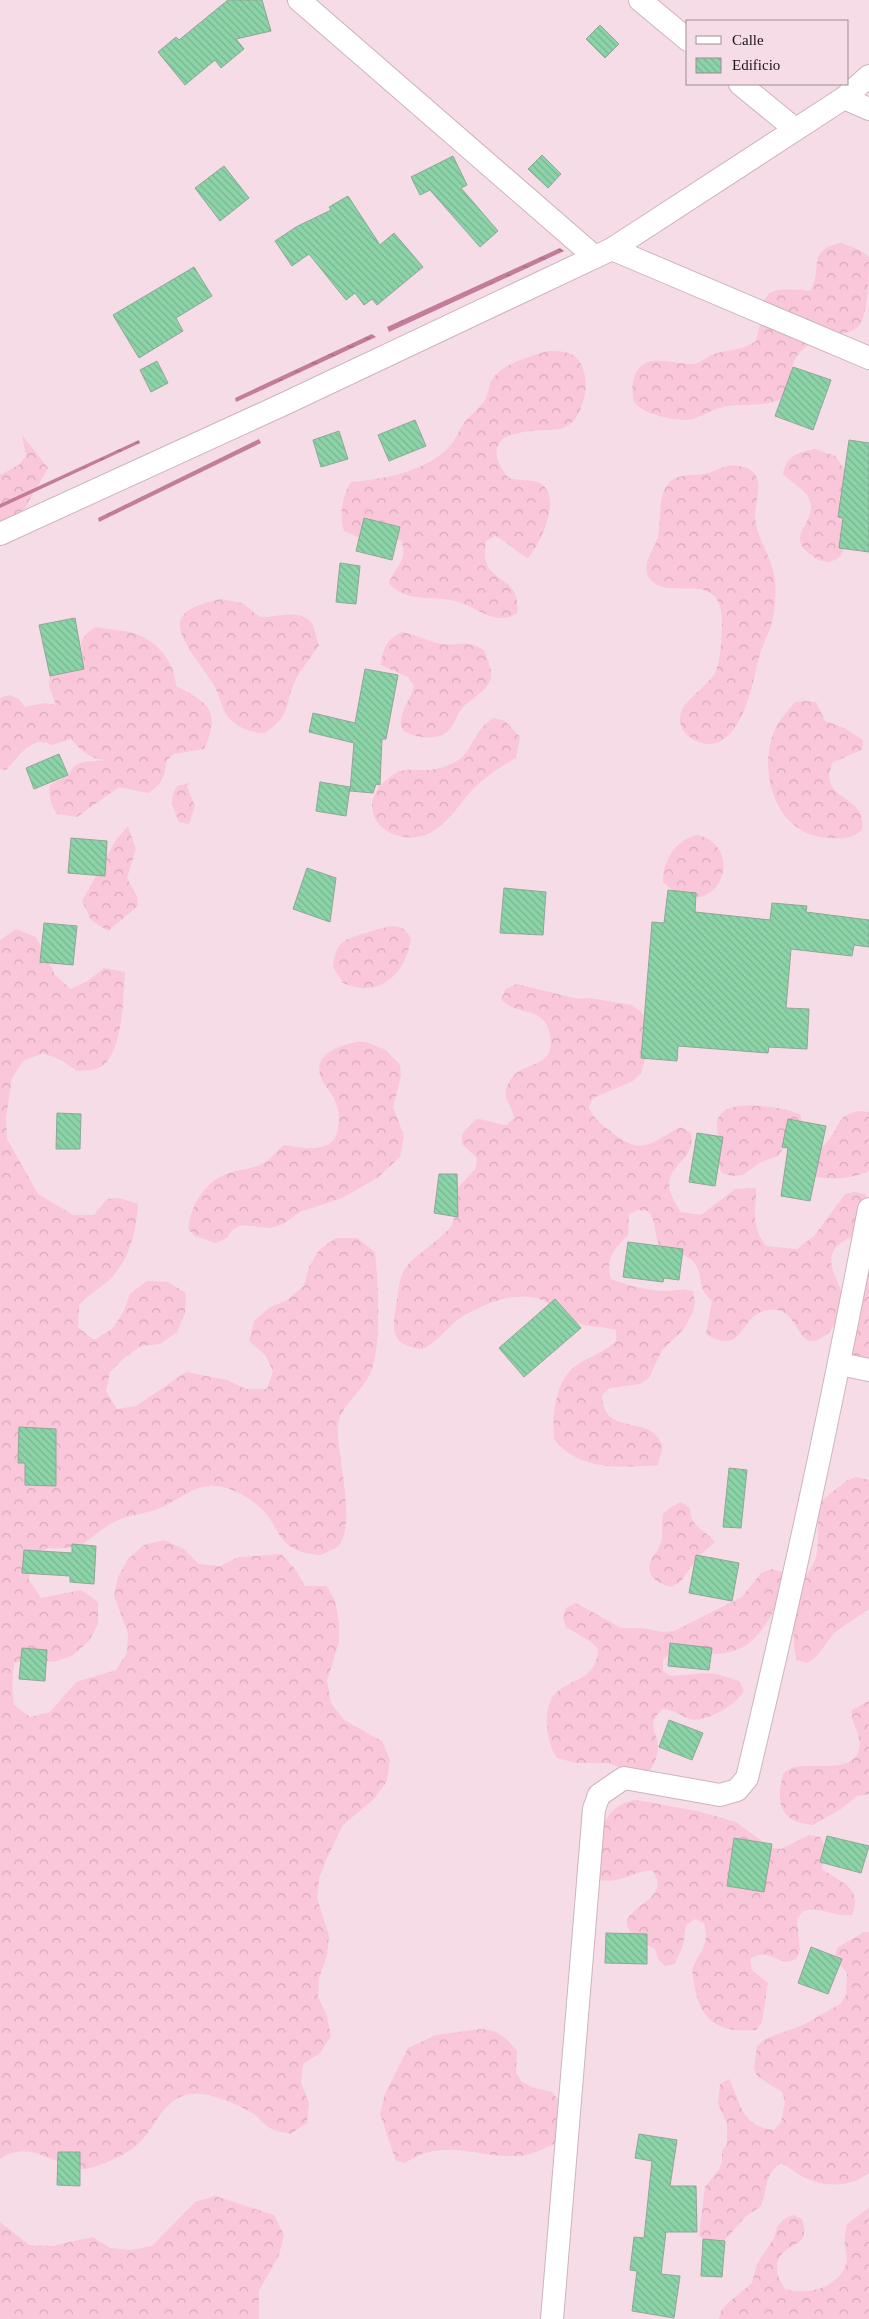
<svg xmlns="http://www.w3.org/2000/svg" width="869" height="2319" viewBox="0 0 869 2319" font-family="Georgia,serif">
  <style>
    .forest { fill: url(#forest-crowns) }
    .water { fill: url(#water-ripples) }
    .building { fill: url(#building-back-hatch); stroke: #90a698 }
    .lines { fill: none; stroke-linecap: round; stroke-linejoin: round }
    .street-casing { stroke: #cdb4bd; stroke-width: 24 }
    .street { stroke: #fff; stroke-width: 22 }
  </style>
  <defs>
    <pattern id="forest-crowns" width="20" height="18" patternUnits="userSpaceOnUse" patternTransform="scale(1.25)"><rect width="20" height="18" fill="#fac6d9"/><path d="M2 6a3 3 0 1 1 6 0M12 15a3 3 0 1 1 6 0" fill="none" stroke="#d6a9ba"/></pattern>
    <pattern id="water-ripples" width="26" height="14" patternUnits="userSpaceOnUse" patternTransform="scale(1.25)"><rect width="26" height="14" fill="#c37d9a"/><path d="M2 4q2-2 4 0t4 0M15 11q2-2 4 0t4 0" fill="none" stroke="#9e657d"/></pattern>
    <pattern id="building-back-hatch" width="6" height="6" patternUnits="userSpaceOnUse" patternTransform="scale(1.25)"><rect width="6" height="6" fill="#8cd4a8"/><path d="M-1 5l2 2M0 0l6 6M5-1l2 2" fill="none" stroke="#78b590"/></pattern>
  </defs>
  <rect width="100%" height="100%" fill="#f6dce6"/>
  <g class="forest">
    <path d="M841,243l19,7 9,7c0,16 0,58 -11,70 -7,6 -19,7 -28,9 -11,3 -22,7 -30,16 -13,14 -8,36 -20,47 -8,7 -40,5 -52,7 -15,2 -21,8 -35,13 -12,4 -54,-5 -59,-18 -3,-10 -2,-28 7,-35 14,-11 37,-1 52,-2 7,-1 14,-7 21,-10 16,-5 27,-3 42,-13 13,-44 -4,-56 54,-50 14,-22 -5,-41 31,-48z"/>
    <path d="M548,351c10,0 25,0 31,10 7,10 8,25 5,37 -11,43 -32,27 -65,35 -6,1 -14,3 -18,8 -11,11 0,28 8,37 9,3 23,1 31,5 23,14 1,60 -12,75 -12,-5 -19,-16 -33,-22l-9,5c-9,47 36,29 31,72 -21,15 -41,-7 -62,-12 -24,-6 -47,2 -66,-17 6,-19 20,-22 12,-44l-39,-1 -18,-8c-5,-15 -2,-35 7,-49 33,-3 75,-10 99,-36 6,-7 9,-16 14,-23 6,-8 15,-14 21,-23 4,-7 3,-15 8,-22 13,-16 36,-21 55,-27z"/>
    <path d="M22,435l26,33 -26,45 -22,12v-50l19,-10 7,-9z"/>
    <path d="M815,449l20,7 13,18 -4,74c-2,6 -4,11 -12,13 -6,3 -12,-1 -18,-4 -33,-21 4,-34 -4,-56 -4,-12 -19,-18 -27,-27 3,-18 15,-22 32,-25z"/>
    <path d="M733,465c42,5 18,33 23,59 4,19 17,36 19,57 1,13 0,32 -4,45 -3,9 -8,18 -11,28 -7,25 -16,88 -50,90 -9,0 -18,-4 -24,-10 -21,-26 19,-43 29,-61 6,-13 6,-31 7,-45 3,-65 -53,-24 -72,-49 -10,-14 4,-29 8,-42 4,-17 -2,-45 14,-57 11,-7 24,-4 37,-7 8,-3 15,-7 24,-8z"/>
    <path d="M221,599l21,4 18,14c16,1 38,-9 51,5 4,5 5,17 8,23 -7,12 -18,23 -24,36 -12,26 -2,32 -30,52 -14,0 -27,-5 -37,-16 -6,-8 -8,-19 -12,-28 -8,-17 -43,-53 -35,-70 6,-13 28,-17 40,-20z"/>
    <path d="M96,627c13,3 31,3 43,8 21,9 36,29 37,51 34,17 45,26 28,63l-30,5 -7,6c-3,17 -4,24 -19,33l-29,-6 -42,30 -20,-3c-6,-10 -9,-17 -7,-29l18,-10 6,-9 9,-4 25,-2c-18,-1 -25,-7 -37,-21l-19,6c-20,-11 -33,11 -46,25l-6,-1v-71l9,-3 10,4 6,8 20,-4 11,2 -7,-19 1,-10 34,-7 -3,-27 6,-9z"/>
    <path d="M402,632c13,2 23,8 35,11 20,5 25,-5 47,7 3,8 8,18 7,27 -2,13 -20,22 -29,31 -5,6 -7,15 -12,21 -12,13 -33,9 -47,2 -7,-18 7,-28 11,-45l-6,-9 -27,-12c1,-16 7,-27 21,-33z"/>
    <path d="M805,701l11,1 9,19 19,7 19,12 -1,10 -29,12c-18,41 35,30 29,68 -11,9 -19,9 -32,8 -52,-1 -72,-61 -57,-104 5,-13 14,-22 22,-32z"/>
    <path d="M494,718l11,3 15,16 -4,21c-16,9 -30,18 -43,31 -14,15 -24,34 -43,44 -38,18 -84,-23 -40,-56 13,-11 24,-6 40,-7 11,-1 22,-6 32,-12 12,-14 15,-31 32,-40z"/>
    <path d="M190,783l-3,3 8,20 -6,18 -10,-2c-6,-14 -11,-23 -2,-36z"/>
    <path d="M128,826l8,23 -9,29 10,18 1,10 -30,25 -17,-11 -9,-19 34,-61z"/>
    <path d="M698,835c52,14 16,96 -35,47 -1,-21 14,-44 35,-47z"/>
    <path d="M394,926l10,3 7,9c-5,36 -31,61 -68,45l-10,-16c3,-26 11,-28 33,-34 10,-3 18,-6 28,-7z"/>
    <path d="M16,929l20,8 19,38 16,14 18,-9 15,-12 21,4c-2,24 -1,88 -29,97 -5,2 -13,1 -19,2l-16,-11 -18,-7 -20,8 -11,17 -6,40 1,21 31,55 35,21h21l13,-16 12,-1 19,6c-2,27 -8,56 -29,76 -10,9 -21,15 -30,25l-1,22 16,13 18,-11 11,-16 7,-19 17,-13 21,1 18,11 -1,20 -8,19 -17,12 -19,2 -16,11 -15,15 -4,19 11,18 19,-3 50,-34 41,8 19,9h21l6,-18 -8,-16 -16,-14 5,-20 15,-13 18,-8 17,-14 5,-19 10,-17 17,-12h21l18,14c3,31 7,90 -4,120 -8,19 -31,33 -33,54 -2,29 19,97 1,119 -2,3 -7,5 -10,6 -4,2 -6,4 -10,4 -12,-1 -26,-4 -35,-14 -8,-9 -12,-22 -21,-31 -13,-12 -35,-26 -54,-24 -21,2 -35,18 -54,24 -12,4 -25,5 -37,10 -33,16 -27,31 -71,28l-17,13 -1,19 12,18 40,-8 17,12v22l-9,17 -16,14 -19,7 -20,-3 -20,4 -2,21 2,21 16,12 20,-5 26,-30 40,-12 11,-17 1,-20 -14,-37 4,-19 10,-18 16,-14 20,-5 20,9 15,15 21,2 19,-9 42,-3 14,15 10,17h22l8,15 4,22v19l-12,39 4,22 13,17 38,21 8,19 -3,21 -13,18 -31,26 -17,35 -7,19 -2,19 12,38 -2,20 -8,22 -1,19 9,19 4,20 -11,17 -17,11 -2,19 8,20 -2,20 -17,11c-6,-2 -13,-2 -18,-5 -7,-3 -12,-10 -18,-15 -12,-8 -39,-19 -53,-20 -35,-3 -42,28 -60,47 -9,10 -24,17 -36,22 -6,2 -16,6 -22,6 -30,-3 -53,-31 -83,-10v-1219z"/>
    <path d="M517,984l61,15 11,-1 43,7 10,8 4,9 1,31 -6,20 -8,8 -40,17 -4,9c5,12 11,16 21,24 32,26 39,13 70,-4l10,5c11,35 -44,31 -9,80l20,3 34,-26 21,-1c1,26 -7,34 10,58l31,3 17,-13 31,-42 9,-2 11,2 4,9 -9,30c-8,4 -21,8 -26,17 -9,16 7,32 8,47 0,5 -2,11 -3,16 -1,7 -7,17 -13,22 -26,20 -27,-16 -43,-23 -5,-3 -16,-3 -22,0 -22,9 -19,44 -55,22l6,-33c-16,-15 -8,-21 -16,-36 -6,-11 -25,-14 -36,-17 -6,-13 -3,-26 -12,-37l-10,-1 -9,4 -1,21c-14,15 -23,22 -17,44 16,6 33,11 51,12 11,0 20,-3 31,0l2,11 -2,10 -10,18 -21,20 -13,28 -9,6 -30,4 -8,7c1,31 23,26 45,34 8,3 12,10 16,17l-5,19c-38,3 -79,6 -104,-26 -2,-21 1,-56 19,-71 13,-11 31,-15 43,-27v-11c-12,-4 -26,-2 -38,-7 -12,-5 -21,-15 -32,-21 -26,-14 -60,1 -83,14 -16,10 -24,26 -41,33 -35,-4 -29,-23 -25,-50 2,-11 2,-23 10,-33 9,-12 44,-33 46,-44 3,-8 1,-21 1,-30l22,-24 1,-10 -15,-14v-10l14,-15c12,0 19,6 31,6l7,-7c-1,-11 -11,-19 -8,-29 8,-24 27,-20 39,-31 9,-8 6,-27 0,-36 -12,-15 -30,-7 -44,-23l5,-10z"/>
    <path d="M356,1042h10l20,8 14,15 1,11 -8,31 11,29 -4,21 -23,21 -35,20 -42,14 -17,12 -12,4 -30,-3 -9,5 -5,8 -11,5 -21,-7 -7,-7c3,-24 17,-48 41,-56 10,-4 21,-4 31,-8 10,-4 16,-13 24,-20 19,3 51,10 54,-17 2,-9 1,-18 -3,-27 -3,-9 -13,-17 -15,-26 -5,-23 20,-29 36,-33z"/>
    <path d="M750,1105c18,2 34,2 51,10v11l-15,12 -2,10 -6,8 -19,7 -16,12 -11,1 -10,-3c-6,-11 -3,-19 -3,-31 0,-6 -3,-14 -2,-20 3,-15 21,-16 33,-17z"/>
    <path d="M858,1111l11,1v59c-15,7 -38,10 -55,5l1,-21c5,-6 11,-11 16,-18 10,-15 7,-21 27,-26z"/>
    <path d="M869,1265v107l-15,-3 -11,-38z"/>
    <path d="M856,1477l13,3v129l-34,23 -19,25 -9,6 -10,-3c-7,-21 -2,-59 7,-80 3,-8 10,-14 12,-23 4,-18 0,-36 3,-54l27,-22z"/>
    <path d="M681,1502l9,6c1,20 13,20 25,34l-16,14 -18,25 -9,6c-14,-3 -29,-12 -20,-29 2,-4 7,-8 8,-13 4,-8 1,-21 3,-31l8,-7z"/>
    <path d="M772,1569l10,3c4,15 -2,27 -9,40 -28,52 -51,41 -103,41l-7,7v11l8,5 34,-3 12,1 22,7 5,10c-7,13 -39,33 -55,28 -9,-4 -15,-9 -26,-10 -17,14 -7,20 -5,37 1,10 -6,21 -11,30l-40,-13h-31l-19,-5c-11,-15 -16,-53 0,-66 18,-15 40,-13 41,-43l-7,-7 -25,-15 -3,-10 3,-9 10,-5 45,25h21l21,4 11,-1 68,-34 19,-24z"/>
    <path d="M869,1701v93l-12,2 -16,13 -28,16c-34,-3 -37,-22 -30,-51 2,-2 6,-5 9,-6 18,-7 60,7 67,-18 4,-15 -9,-25 -7,-40z"/>
    <path d="M637,1800l64,12 35,10 35,26 10,1 28,-14 11,2 5,10 -3,22c18,13 42,19 30,46 -20,2 -29,-9 -49,-4l-6,8 3,31 -4,9 -10,3c-15,-4 -21,-13 -36,-3l2,11 16,13 -6,39 -6,8c-48,4 -59,-17 -64,-61 8,-19 18,-23 12,-46l-9,-4 -9,6 -3,20 -8,19 -10,2 -7,-7 -3,-10c-75,-39 27,-41 -3,-79 -21,2 -36,17 -57,8 2,-31 2,-73 42,-78z"/>
    <path d="M864,1932h5v241c-17,13 -40,15 -61,6 -9,-3 -17,-11 -27,-16 -17,10 -13,27 -20,43l-16,11 -20,23 -9,5 -17,-9 6,-49 14,-17 3,-9v-10l5,-7v-21l-9,-19 2,-20 9,-5c13,25 11,47 45,51l7,-8 4,-21 -3,-9 -25,-16 -3,-8 3,-22 8,-7 38,-14 37,-21 6,-9 1,-22 -12,-14 2,-11z"/>
    <path d="M480,2029c18,1 26,8 37,22l-1,21 5,9 10,6 21,5 12,15 -8,36c-13,6 -25,13 -40,13 -40,2 -72,-19 -111,7l-9,-2 -16,-47 5,-20 23,-46 28,-13z"/>
    <path d="M215,2196l59,19 10,20 -5,20 -20,36v28h-259v-97l29,23 23,1 41,-9 17,11 21,2 21,-4 43,-44z"/>
    <path d="M869,2208v111h-150l2,-8 7,-8 24,-20 5,-19 18,-28 2,-9 7,-8 9,-4 9,4c2,7 4,13 0,20 -3,4 -9,6 -13,9 -17,11 -14,27 -4,41 21,7 54,-1 61,-25 2,-7 -1,-13 -1,-20 -1,-6 1,-13 2,-20z"/>
  </g>
  <g class="water">
    <path d="M560,248l4,3 -175,81 -2,-5z"/>
    <path d="M372,334l4,3 -140,65 -1,-4z"/>
    <path d="M259,439l2,4 -162,79 -1,-4z"/>
    <path d="M139,440l1,3 -140,65v-4z"/>
  </g>
  <g class="building">
    <path d="M228,0h34l9,31 -35,8 8,10 -23,19 -6,-8 -30,25 -27,-33 18,-15 3,3z"/>
    <path d="M600,25l19,19 -14,14 -19,-19z"/>
    <path d="M542,155l19,19 -13,14 -20,-19z"/>
    <path d="M453,156l14,29 -6,3 37,43 -18,16 -50,-57 -10,5 -9,-18z"/>
    <path d="M224,166l25,32 -29,23 -25,-33z"/>
    <path d="M348,196l32,49 14,-12 29,34 -46,38 -5,-6 -8,6 -9,-12 -9,7 -37,-46 -17,12 -17,-25 21,-14 35,-17 -2,-3z"/>
    <path d="M194,267l18,29 -36,22 7,13 -44,27 -26,-43z"/>
    <path d="M157,361l11,22 -17,9 -11,-22z"/>
    <path d="M793,367l38,13 -18,50 -38,-14z"/>
    <path d="M415,420l11,26 -37,15 -11,-26z"/>
    <path d="M339,431l9,28 -27,8 -8,-27z"/>
    <path d="M849,440l20,3v109l-30,-4 4,-30 -5,-1z"/>
    <path d="M364,518l36,9 -8,33 -36,-9z"/>
    <path d="M340,563l20,3 -4,38 -20,-2z"/>
    <path d="M75,618l9,51 -34,7 -11,-51z"/>
    <path d="M365,669l33,6 -12,64h-4l-2,46 -4,-1 -3,9 -23,-2 4,-48 -45,-11 4,-19 42,10z"/>
    <path d="M59,754l9,21 -34,14 -8,-21z"/>
    <path d="M320,782l30,5 -4,29 -30,-5z"/>
    <path d="M71,838l36,3 -2,35 -37,-3z"/>
    <path d="M307,868l29,10 -6,44 -37,-13z"/>
    <path d="M504,888l42,4 -3,43 -43,-2z"/>
    <path d="M668,890l28,3 -1,19 75,8 2,-17 35,3 -1,6 63,8v27l-15,-2 -2,11 -61,-7 -5,59 23,1 -2,40 -38,-2 -1,6 -90,-7 -1,15 -36,-3 11,-136 12,1z"/>
    <path d="M44,923l33,3 -4,39 -33,-3z"/>
    <path d="M57,1113l24,1 -1,35h-24z"/>
    <path d="M788,1119l38,7 -16,75 -29,-5 7,-48 -6,-1z"/>
    <path d="M697,1133l26,4 -8,49 -26,-4z"/>
    <path d="M439,1174h18l1,43 -24,-4z"/>
    <path d="M628,1242l55,7 -4,31 -15,-2 -1,4 -40,-5z"/>
    <path d="M555,1299l26,29 -57,49 -25,-29z"/>
    <path d="M19,1427l37,2v57l-31,-1v-22h-7z"/>
    <path d="M729,1468l18,2 -6,58 -18,-1z"/>
    <path d="M72,1544l24,2 -2,38 -24,-2v-6l-48,-3 2,-23 48,3z"/>
    <path d="M696,1555l43,8 -7,38 -43,-8z"/>
    <path d="M670,1643l42,5 -3,22 -41,-4z"/>
    <path d="M22,1648l25,2 -2,31 -26,-2z"/>
    <path d="M669,1720l34,13 -11,27 -33,-13z"/>
    <path d="M827,1836l42,10 -8,27 -41,-11z"/>
    <path d="M734,1838l38,6 -8,48 -37,-6z"/>
    <path d="M606,1933l41,1v30l-42,-1z"/>
    <path d="M811,1947l31,12 -14,35 -30,-11z"/>
    <path d="M639,2134l38,6 -7,46h26l1,46h-31l-5,42 19,2 -6,42 -42,-7 5,-40 -7,-1 4,-33 10,1 8,-77 -17,-3z"/>
    <path d="M58,2152h22v34l-23,-1z"/>
    <path d="M703,2239l22,2 -3,36 -21,-1z"/>
  </g>
  <g class="lines">
    <defs>
      <g id="street">
        <path d="M299,0l296,257"/>
        <path d="M640,0l48,40"/>
        <path d="M740,84l55,45"/>
        <path d="M844,98l25,11"/>
        <path d="M612,249l257,109"/>
        <path d="M0,534l284,-130 328,-155 232,-151 25,-22"/>
        <path d="M840,1364l29,6"/>
        <path d="M552,2319l42,-510 5,-14 25,-17 96,17 17,-5 10,-12c45,-188 86,-378 122,-569"/>
      </g>
    </defs>
    <use href="#street" class="street-casing"/>
    <use href="#street" class="street"/>
  </g>
  <rect x="686" y="20" width="162" height="65" fill="#f6dce6" stroke="#9f8c93"/>
  <rect x="696" y="36" width="25" height="8" fill="#ffffff" stroke="#9f8c93"/>
  <text x="732" y="45" font-size="15" fill="#1c1317">Calle</text>
  <rect x="696" y="58" width="25" height="15" fill="url(#building-back-hatch)" stroke="#9f8c93"/>
  <text x="732" y="70" font-size="15" fill="#1c1317">Edificio</text>
</svg>
